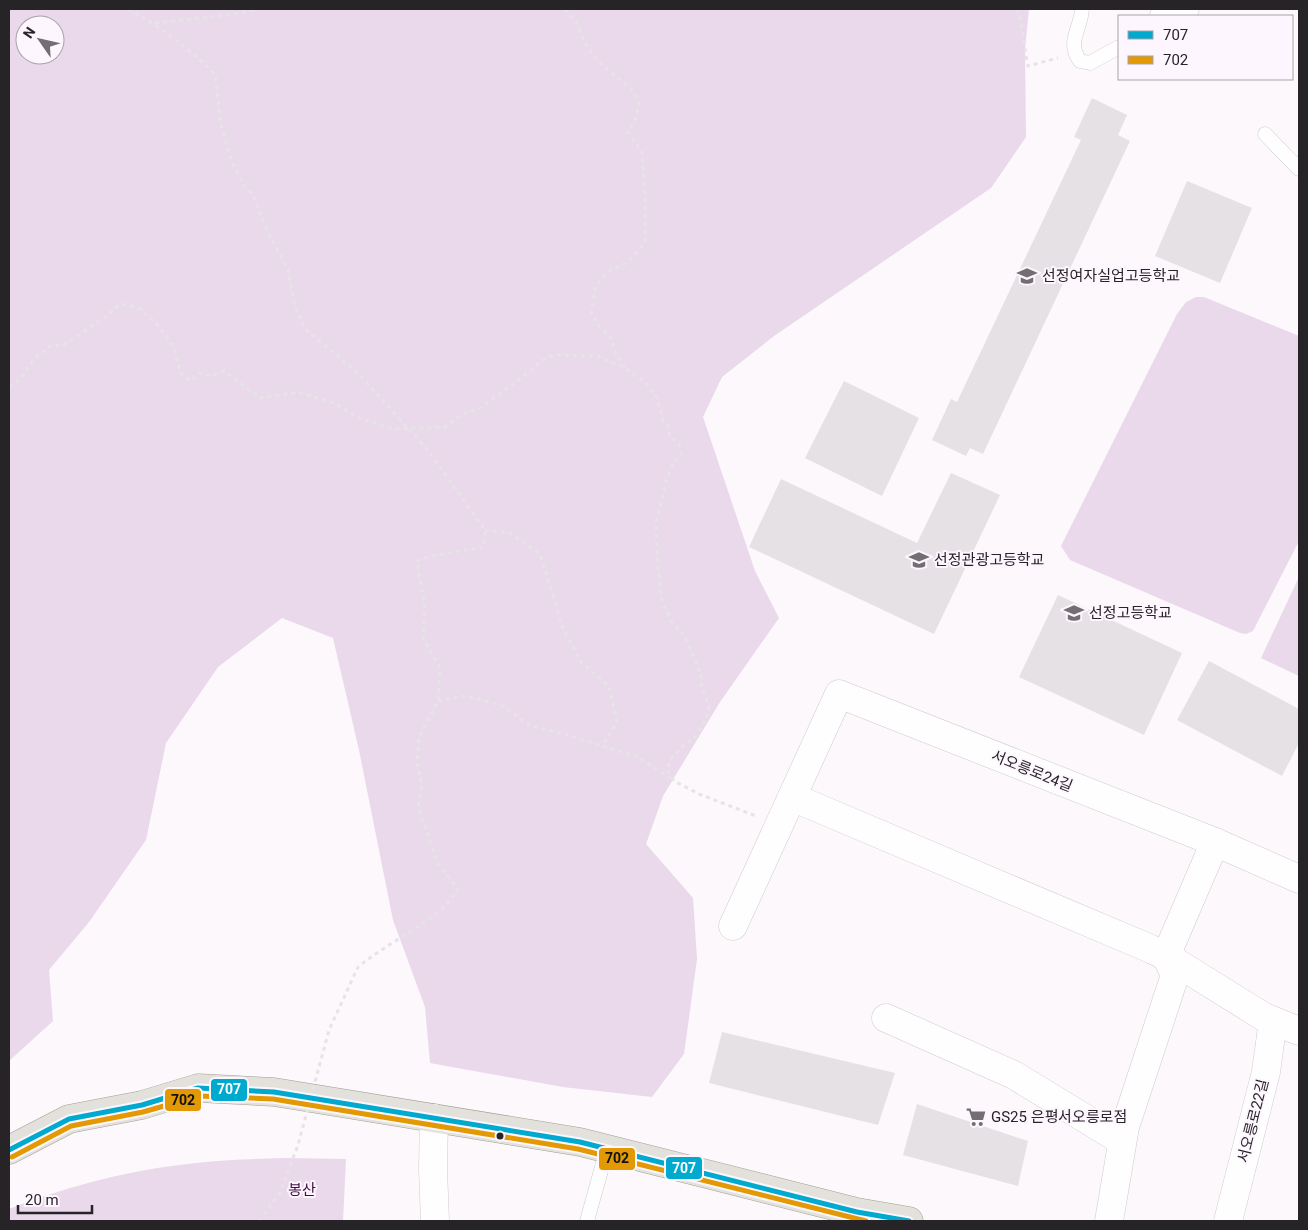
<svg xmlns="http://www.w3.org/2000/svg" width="1308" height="1230" viewBox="0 0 1308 1230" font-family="Roboto,'Noto Sans KR',sans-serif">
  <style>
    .green { fill: #ead8eb; fill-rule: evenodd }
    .building { fill: #e5e1e5 }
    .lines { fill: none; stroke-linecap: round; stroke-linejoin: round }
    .service-casing { stroke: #cfcbcf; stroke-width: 15 }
    .minor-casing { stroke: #cfcbcf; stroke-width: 29 }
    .primary-casing { stroke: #a2a095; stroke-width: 29 }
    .path { stroke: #e6e4e6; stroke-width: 3; stroke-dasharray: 4 4; stroke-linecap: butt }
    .service { stroke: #fffeff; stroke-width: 14 }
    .minor { stroke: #fffeff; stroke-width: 28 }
    .primary { stroke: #e2e1db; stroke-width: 28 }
    .path-bridge { stroke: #e6e4e6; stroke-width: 3; stroke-dasharray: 4 4; stroke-linecap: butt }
    .bus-1-casing { stroke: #fdf6fe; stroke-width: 9 }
    .bus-2-casing { stroke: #fdf6fe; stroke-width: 9 }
    .bus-1 { stroke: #00a9ce; stroke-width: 5 }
    .bus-2 { stroke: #e29904; stroke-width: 5 }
    .bus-dot { fill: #272427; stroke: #fdf6fe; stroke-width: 2 }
    .labels { text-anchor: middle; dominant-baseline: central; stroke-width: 4; stroke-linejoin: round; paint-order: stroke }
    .poi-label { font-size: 15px; fill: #272427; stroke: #fdf6fe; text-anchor: start }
    .street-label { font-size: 15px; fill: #272427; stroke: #fdf6fe }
    .park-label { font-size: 15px; fill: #430b48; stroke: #fdf6fe }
    .line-badge { stroke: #fdf6fe; stroke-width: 2 }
    .badge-label { font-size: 14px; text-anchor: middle; font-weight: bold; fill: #fff }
    .pale-badge-label { font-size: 14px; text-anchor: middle; font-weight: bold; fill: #111 }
  </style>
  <rect width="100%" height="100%" fill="#fcf8fc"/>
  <g class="green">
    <path d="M9,9h1020l-4,40 1,88 -35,51 -217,148 -52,41 -19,40 52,154 24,47 -59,84 -57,94 -17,48 47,54 4,61 -13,95 -32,43 -89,-10 -133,-24 -5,-56 -32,-87 -34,-170 -26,-112 -51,-20 -64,49 -52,76 -20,97 -57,82 -40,48 4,51 -44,40zM25,25h30v30h-30z"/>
    <path d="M1196,297h8l95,39v205l-46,90 -7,3 -6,-1 -170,-73 -9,-14 116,-232 9,-12z"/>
    <path d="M1299,577v99l-38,-18z"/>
    <path d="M285,1158l61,1 -3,62h-334v-12c54,-21 112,-37 170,-44 35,-5 71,-6 106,-7z"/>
  </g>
  <g class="building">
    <path d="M1092,98l35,17 -9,20 12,6 -147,313 -13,-6 -4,8 -34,-16 19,-41 6,3 124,-262 -7,-3z"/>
    <path d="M1187,181l65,27 -32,75 -65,-27z"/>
    <path d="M844,381l75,37 -37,78 -77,-38z"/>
    <path d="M951,473l49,22 -66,139 -185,-87 32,-68 136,64z"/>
    <path d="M1058,595l124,58 -38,82 -125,-58z"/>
    <path d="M1209,661l90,48v34l-17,33 -105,-56z"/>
    <path d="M722,1032l173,41 -17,52 -169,-42z"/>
    <path d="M917,1104l111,37 -10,45 -115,-31z"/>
  </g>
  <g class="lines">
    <defs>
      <g id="service">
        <path d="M1082,9c-1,20 -16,33 -2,52l10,2 29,-16"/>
        <path d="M1265,134l34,35"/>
        <path d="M587,1221l20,-72"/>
      </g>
      <g id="minor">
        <path d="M1164,16l21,-7"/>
        <path d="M792,797l359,152 15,7 98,61 35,14"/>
        <path d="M733,926l106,-232 376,148 84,37"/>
        <path d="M886,1018l128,57 108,66"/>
        <path d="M434,1118l-1,51 2,52"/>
        <path d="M1109,1221l16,-94 50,-152 -9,-19 49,-114"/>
        <path d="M1228,1221l38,-149 7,-51"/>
      </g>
      <path id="primary" d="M9,1150l60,-31 73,-14 56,-17 76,4 306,50 277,70 52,9"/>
    </defs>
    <use href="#service" class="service-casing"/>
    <use href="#minor" class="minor-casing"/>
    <use href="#primary" class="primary-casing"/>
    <g class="path">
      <path d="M128,9c33,18 60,39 87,65l6,51 11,38 12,22 9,10 13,33 22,42 7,36 9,22 53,44 70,77 58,81 -1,17 -53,9 -14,5 8,46 -2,31 17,30 -2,33 -19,36 -2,25 5,24 -4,21 20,57 20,25c-5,6 -9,14 -15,19 -26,22 -58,37 -85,59"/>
      <path d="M565,9l11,13 10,23 12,16 36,31 5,12 -4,16 -7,12 14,20 3,43v48l-17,19 -21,10 -11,14 -5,27 9,14 11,11 3,12 11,17"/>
      <path d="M1017,9c6,18 7,38 11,57l30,-8"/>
      <path d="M155,23l75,-8 28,-6"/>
      <path d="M9,387l11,-8 14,-20 16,-13 14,-1 44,-30 10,-9 9,-2 13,5 17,15 17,24 7,26 10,7 8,-8 12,3 13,-5 36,27 39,-6 37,12 23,14 33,11 53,-2 18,-13 17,-6 43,-31 18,-16 13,-6 43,1 28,12 22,16 10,14 6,23 5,3c0,11 3,14 11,20l2,10 -9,12 -6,16 -10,40 2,46 4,32 9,21 14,15 16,39v9l8,23 -3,12 -11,18 -10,7 -13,13 -5,12 7,12 25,13 57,22"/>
      <path d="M485,530l25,3 30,21 23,74 18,34 28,24 8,36 -15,24"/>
      <path d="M438,701l27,-5 36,9 30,21 36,9 71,22 35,23"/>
    </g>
    <use href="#service" class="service"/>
    <use href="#minor" class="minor"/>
    <use href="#primary" class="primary"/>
    <path class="path-bridge" d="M259,1221l21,-28 18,-48 31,-115 29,-63"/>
    <defs>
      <path id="bus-1" d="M9,1150l60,-31 73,-14 56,-17 76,4 306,50 277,70 52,9"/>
      <path id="bus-2" d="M12,1157l59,-31 72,-14 56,-16 74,3 305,50 288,72"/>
    </defs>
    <use href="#bus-1" class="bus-1-casing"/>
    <use href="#bus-2" class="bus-2-casing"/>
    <use href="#bus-1" class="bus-1"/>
    <use href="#bus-2" class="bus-2"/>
  </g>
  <defs>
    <symbol id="school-bare" viewBox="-9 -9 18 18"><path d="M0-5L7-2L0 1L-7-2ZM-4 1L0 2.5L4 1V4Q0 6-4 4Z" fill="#726e72" stroke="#fdf6fe" stroke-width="2.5" paint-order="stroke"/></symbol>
    <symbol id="supermarket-bare" viewBox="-9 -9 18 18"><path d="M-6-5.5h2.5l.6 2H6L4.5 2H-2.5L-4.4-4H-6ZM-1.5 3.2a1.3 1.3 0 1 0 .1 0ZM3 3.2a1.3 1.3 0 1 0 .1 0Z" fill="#726e72" stroke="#fdf6fe" stroke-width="2.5" paint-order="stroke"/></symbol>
  </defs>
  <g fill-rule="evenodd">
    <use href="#school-bare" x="1013" y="262" width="28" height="28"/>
    <use href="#school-bare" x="905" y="546" width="28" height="28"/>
    <use href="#school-bare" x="1060" y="599" width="28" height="28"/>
    <use href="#supermarket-bare" x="962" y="1103" width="28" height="28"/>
  </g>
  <circle class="bus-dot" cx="500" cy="1136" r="4.5"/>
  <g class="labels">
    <g class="poi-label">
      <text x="1042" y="276">선정여자실업고등학교</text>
      <text x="934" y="560">선정관광고등학교</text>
      <text x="1089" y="613">선정고등학교</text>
      <text x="991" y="1117">GS25 은평서오릉로점</text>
    </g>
    <g class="street-label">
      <text transform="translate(1032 771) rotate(22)">서오릉로24길</text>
      <text transform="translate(1253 1121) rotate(-76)">서오릉로22길</text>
    </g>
    <g class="park-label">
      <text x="302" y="1190">봉산</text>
    </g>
  </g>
  <g class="line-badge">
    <rect x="210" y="1078" width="38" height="24" rx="5" fill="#00a9ce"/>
    <rect x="164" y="1088" width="38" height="24" rx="5" fill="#e29904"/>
    <rect x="598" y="1147" width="38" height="24" rx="5" fill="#e29904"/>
    <rect x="665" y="1156" width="38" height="24" rx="5" fill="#00a9ce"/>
  </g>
  <g class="badge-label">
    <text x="229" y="1094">707</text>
    <text x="684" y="1173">707</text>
  </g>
  <g class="pale-badge-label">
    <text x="183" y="1105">702</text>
    <text x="617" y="1163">702</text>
  </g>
  <rect width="1308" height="1230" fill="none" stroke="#272427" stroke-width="20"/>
  <rect x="1118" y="15" width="175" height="65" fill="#fdf6fe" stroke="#a7a2a8"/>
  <rect x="1128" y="31" width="25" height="8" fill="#00a9ce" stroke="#a7a2a8"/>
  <text x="1163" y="40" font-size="15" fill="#272427">707</text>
  <rect x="1128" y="56" width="25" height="8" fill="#e29904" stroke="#a7a2a8"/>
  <text x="1163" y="65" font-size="15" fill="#272427">702</text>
  <g transform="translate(40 40) rotate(304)"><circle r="24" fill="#fdf6fe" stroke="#a7a2a8"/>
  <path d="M0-4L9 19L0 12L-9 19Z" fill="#726e72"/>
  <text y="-8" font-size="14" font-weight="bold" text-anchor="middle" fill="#272427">N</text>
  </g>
  <path d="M18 1205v8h74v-8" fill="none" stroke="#272427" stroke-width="2.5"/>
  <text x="25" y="1205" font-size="15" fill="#272427" stroke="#fdf6fe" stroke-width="4" paint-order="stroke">20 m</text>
</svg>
